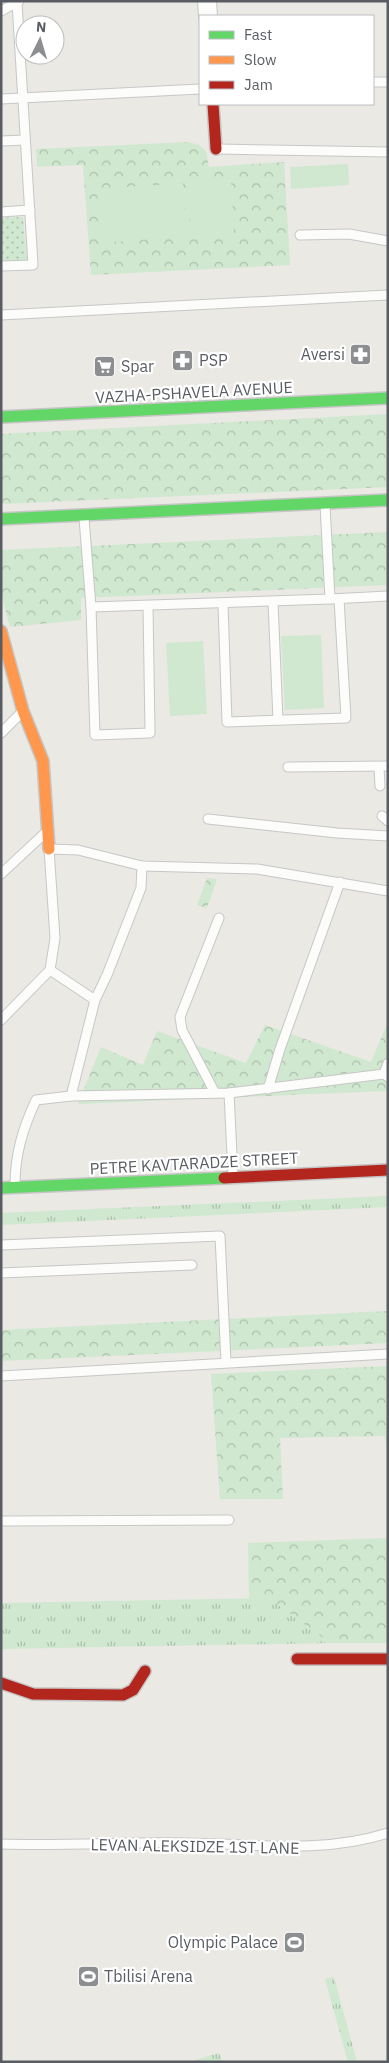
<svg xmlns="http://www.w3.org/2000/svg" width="389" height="2063" viewBox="0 0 389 2063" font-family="'IBM Plex Sans',sans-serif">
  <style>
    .grass { fill: url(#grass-tufts) }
    .forest { fill: url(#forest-crowns) }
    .garden { fill: url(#garden-dots) }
    .pitch { fill: #d0e8cf }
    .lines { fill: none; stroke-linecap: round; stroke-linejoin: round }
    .lane-casing { stroke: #c6c7c6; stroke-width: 11 }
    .street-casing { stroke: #c6c7c6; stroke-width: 20 }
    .fast-casing { stroke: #c5c5c5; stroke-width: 14 }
    .slow-casing { stroke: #c5c5c5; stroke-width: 14 }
    .jam-casing { stroke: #c5c5c5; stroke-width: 14 }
    .lane { stroke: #fcfcfb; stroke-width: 9 }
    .street { stroke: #fcfcfb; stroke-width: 18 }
    .fast { stroke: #63d668; stroke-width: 11 }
    .slow { stroke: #ff974d; stroke-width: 11 }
    .jam { stroke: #b3261e; stroke-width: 11 }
    .labels { text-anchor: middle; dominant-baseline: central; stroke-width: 4.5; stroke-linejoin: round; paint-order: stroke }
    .poi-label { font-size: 16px; fill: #595d63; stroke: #fff; text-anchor: start }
    .street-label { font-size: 16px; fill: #595d63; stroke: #fff }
  </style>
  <defs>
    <pattern id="grass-tufts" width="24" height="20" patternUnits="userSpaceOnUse" patternTransform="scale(1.25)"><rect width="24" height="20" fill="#d0e8cf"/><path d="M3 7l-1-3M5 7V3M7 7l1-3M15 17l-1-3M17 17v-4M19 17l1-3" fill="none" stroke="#acbfac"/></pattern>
    <pattern id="forest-crowns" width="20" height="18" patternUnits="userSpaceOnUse" patternTransform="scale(1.25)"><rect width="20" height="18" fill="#d0e8cf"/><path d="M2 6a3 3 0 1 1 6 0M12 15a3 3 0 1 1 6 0" fill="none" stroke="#acbfac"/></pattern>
    <pattern id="garden-dots" width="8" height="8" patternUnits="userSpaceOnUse" patternTransform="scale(1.25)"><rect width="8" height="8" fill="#d0e8cf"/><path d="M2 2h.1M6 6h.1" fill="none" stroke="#acbfac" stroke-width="1.8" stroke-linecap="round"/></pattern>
  </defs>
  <rect width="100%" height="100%" fill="#eae9e4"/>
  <g class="grass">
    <path d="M388,1196v11l-387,18v-12z"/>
    <path d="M269,1598l61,45 -329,6v-46z"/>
    <path d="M334,1977l23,85h-9l-23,-83z"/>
    <path d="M219,2053l4,9 -31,-1z"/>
  </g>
  <g class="forest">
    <path d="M188,142l11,3 7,6 3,16 75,-5 6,103 -199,10 -8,-110 -46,2 -1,-18z"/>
    <path d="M388,414v73l-387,17v-70z"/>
    <path d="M388,532v53l-307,13v22l-71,7 -9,-33v-44z"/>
    <path d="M207,878l10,1 -10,29 -10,-3z"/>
    <path d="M388,1022v69l-310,13 23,-57 42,18 14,-34 89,32 19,-38 106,37z"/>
    <path d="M388,1311v32l-387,18v-31z"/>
    <path d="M388,1366v91l-3,-21 -105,2 3,61h-63l-9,-125z"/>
    <path d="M388,1538v105h-58l-61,-45 -20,1 -1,-56z"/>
  </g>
  <path class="garden" d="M23,217l4,43 -26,2v-44z"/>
  <g class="pitch">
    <path d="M348,164l1,21 -58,4 -1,-22z"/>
    <path d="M231,179l3,54 -43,2 -3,-53z"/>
    <path d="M183,183l4,53 -86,7 -4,-54z"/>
    <path d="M321,635l3,73 -39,2 -4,-74z"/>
    <path d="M203,641l4,73 -37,2 -4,-73z"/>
  </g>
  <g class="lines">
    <defs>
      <g id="lane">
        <path d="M1,11l18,-10"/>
        <path d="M373,82h15"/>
        <path d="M1,99l199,-10"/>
        <path d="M1,141l24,-1"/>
        <path d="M218,149l170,3"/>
        <path d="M1,212l29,-2"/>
        <path d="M300,235l49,-1 39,7"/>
        <path d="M1,266l32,-1 -16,-262"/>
        <path d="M1,315l387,-20"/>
        <path d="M325,505l5,94 58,-3"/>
        <path d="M84,518l7,89 4,128 55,-2 -2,-127"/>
        <path d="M273,602l5,118"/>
        <path d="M223,604l4,118 119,-4 -7,-119"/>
        <path d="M91,607l239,-8"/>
        <path d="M1,733l20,-20"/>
        <path d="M288,767l100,-1"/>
        <path d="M379,767l1,19"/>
        <path d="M382,816l6,5"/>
        <path d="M208,819l129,14 51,3"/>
        <path d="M1,874l43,-40"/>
        <path d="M50,970l45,30"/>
        <path d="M1,1020l49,-50 5,-32 -6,-89 29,1 64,16 115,3 131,22"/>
        <path d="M384,1074l4,-11"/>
        <path d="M268,1089l12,-40 60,-167"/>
        <path d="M215,1093l-33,-63 -2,-13 39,-99"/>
        <path d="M229,1093l4,82"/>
        <path d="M71,1096l24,-96 12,-25 34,-87 1,-22"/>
        <path d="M15,1185c0,-31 8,-57 21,-85l35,-4 158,-3 155,-19 4,3"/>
        <path d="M1,1245l219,-9 6,126"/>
        <path d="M1,1273l191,-8"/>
        <path d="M1,1376l387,-22"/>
        <path d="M1,1521l228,-1"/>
        <path d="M1,1844c62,2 125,-2 187,-1 68,1 133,11 200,-10"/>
      </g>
      <path id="street" d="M207,1l1,15"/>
      <g id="fast">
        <path d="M1,417l387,-19"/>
        <path d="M1,519l387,-19"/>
        <path d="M1,1188l223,-10"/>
      </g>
      <path id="slow" d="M1,631l22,80 20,50 6,88"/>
      <g id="jam">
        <path d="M213,104l3,45"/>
        <path d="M224,1178l164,-8"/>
        <path d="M297,1659h91"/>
        <path d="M1,1683l32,11 90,1 10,-5 12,-19"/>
      </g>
    </defs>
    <use href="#lane" class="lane-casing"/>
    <use href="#street" class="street-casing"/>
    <use href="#fast" class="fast-casing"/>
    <use href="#slow" class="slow-casing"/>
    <use href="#jam" class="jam-casing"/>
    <use href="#lane" class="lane"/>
    <use href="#street" class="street"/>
    <use href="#fast" class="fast"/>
    <use href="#slow" class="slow"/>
    <use href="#jam" class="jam"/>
  </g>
  <defs>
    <symbol id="pharmacy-square" viewBox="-11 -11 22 22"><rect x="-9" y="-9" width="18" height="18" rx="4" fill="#8c8e90" stroke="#fff"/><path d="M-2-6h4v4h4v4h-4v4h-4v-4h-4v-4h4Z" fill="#fff"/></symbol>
    <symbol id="supermarket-square" viewBox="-11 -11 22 22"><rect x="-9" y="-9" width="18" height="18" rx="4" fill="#8c8e90" stroke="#fff"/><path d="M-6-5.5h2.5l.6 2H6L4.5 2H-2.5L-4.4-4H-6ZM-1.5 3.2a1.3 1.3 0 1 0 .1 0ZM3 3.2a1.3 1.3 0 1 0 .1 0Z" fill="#fff"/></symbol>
    <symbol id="stadium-square" viewBox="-11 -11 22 22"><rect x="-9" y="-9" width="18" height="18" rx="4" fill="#8c8e90" stroke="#fff"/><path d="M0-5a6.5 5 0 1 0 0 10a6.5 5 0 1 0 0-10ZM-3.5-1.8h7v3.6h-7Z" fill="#fff"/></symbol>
  </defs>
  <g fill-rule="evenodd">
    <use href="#pharmacy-square" x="348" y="342" width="25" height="25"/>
    <use href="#pharmacy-square" x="170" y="348" width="25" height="25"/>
    <use href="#supermarket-square" x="92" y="354" width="25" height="25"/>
    <use href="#stadium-square" x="282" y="1930" width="25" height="25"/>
    <use href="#stadium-square" x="76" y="1964" width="25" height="25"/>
  </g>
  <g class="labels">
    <g class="poi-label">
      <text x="345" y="354" text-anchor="end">Aversi</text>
      <text x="199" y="360">PSP</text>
      <text x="121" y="366">Spar</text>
      <text x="278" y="1942" text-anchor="end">Olympic Palace</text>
      <text x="104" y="1976">Tbilisi Arena</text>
    </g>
    <g class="street-label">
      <text transform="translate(194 392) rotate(-3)">VAZHA-PSHAVELA AVENUE</text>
      <text transform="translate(194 1163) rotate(-3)">PETRE KAVTARADZE STREET</text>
      <text transform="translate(195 1846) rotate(1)">LEVAN ALEKSIDZE 1ST LANE</text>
    </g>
  </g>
  <rect width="389" height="2063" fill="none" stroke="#595d63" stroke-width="5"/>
  <rect x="199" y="15" width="175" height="90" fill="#ffffff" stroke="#bdbec1"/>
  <rect x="209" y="31" width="25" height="8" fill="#63d668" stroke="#bdbec1"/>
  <text x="244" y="40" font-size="15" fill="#595d63">Fast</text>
  <rect x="209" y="56" width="25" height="8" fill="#ff974d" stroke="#bdbec1"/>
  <text x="244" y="65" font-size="15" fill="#595d63">Slow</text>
  <rect x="209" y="81" width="25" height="8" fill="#b3261e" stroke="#bdbec1"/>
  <text x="244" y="90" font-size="15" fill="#595d63">Jam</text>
  <g transform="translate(40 40) rotate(5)"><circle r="24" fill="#ffffff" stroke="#bdbec1"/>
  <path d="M0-4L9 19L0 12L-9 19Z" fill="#8c8e90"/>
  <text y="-8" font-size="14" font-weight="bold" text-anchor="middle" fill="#595d63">N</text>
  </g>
</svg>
